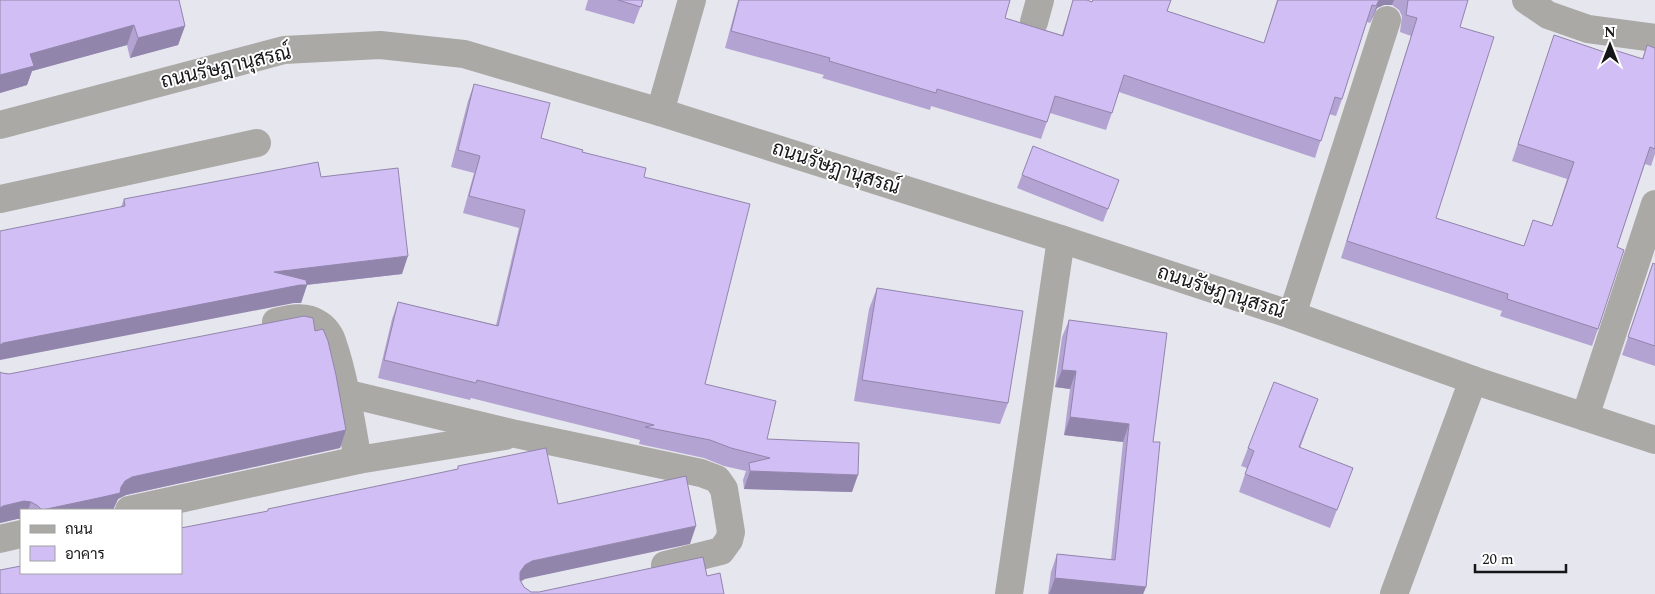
<svg xmlns="http://www.w3.org/2000/svg" width="1655" height="594" viewBox="0 0 1655 594" font-family="Spectral,Sarabun,serif">
  <style>
    .lines { fill: none; stroke-linecap: round; stroke-linejoin: round }
    .minor { stroke: #aaa9a5; stroke-width: 28 }
    .wall { fill: #b3a3d2 }
    .shaded-wall { fill: #9285ab }
    .building { fill: #d0bef4; stroke: #9285ab }
    .labels { text-anchor: middle; dominant-baseline: central; stroke-width: 4; stroke-linejoin: round; paint-order: stroke }
    .street-label { font-size: 20px; fill: #161619; stroke: #fff }
  </style>
  <rect width="100%" height="100%" fill="#e6e6ef"/>
  <g class="lines">
    <g class="minor">
      <path d="M1526,0l22,15 40,14 67,9"/>
      <path d="M1034,22l6,-22"/>
      <path d="M660,112l32,-112"/>
      <path d="M0,125l284,-75 96,-5 84,9 196,58 401,127 231,76 181,65 182,60"/>
      <path d="M0,199l257,-56"/>
      <path d="M1292,315l95,-295"/>
      <path d="M276,322c13,-3 29,-7 41,1 8,4 14,13 16,21 12,35 18,79 25,116"/>
      <path d="M345,393l171,41 185,39 16,6 7,10 7,43 -2,8 -8,11 -56,14"/>
      <path d="M1585,417l70,-213"/>
      <path d="M129,510l229,-50 147,-24"/>
      <path d="M0,539l21,-5"/>
      <path d="M1009,594l52,-355"/>
      <path d="M1394,594l79,-214"/>
    </g>
  </g>
  <g class="wall">
    <path d="M0,0l185,26 -7,19 -48,13 -3,-13 -95,26 -5,14 -27,8z"/>
    <path d="M588,0h55l-9,24 -49,-14z"/>
    <path d="M738,0h272l-5,18 57,17 11,-35 19,1v-1h79l-4,11 97,32 13,-43h191l-8,27 -24,191 88,28 9,-26 19,6 15,-47 -55,-18 42,-126 56,19 32,5 5,-14 8,3v106l-4,12 -6,-2 -28,83 -19,82 -6,17 -92,-30 2,-5 -161,-53 70,-222 -11,-4 2,-16 -3,-6 -7,-5h-8l-7,3 -7,15 -3,-1 -25,77 -6,17 -7,-2 -14,44 -196,-66 -13,38 -56,-17 -9,26 -110,-33 -1,4 -108,-32 2,-3 -99,-27z"/>
    <path d="M474,84l67,54 41,14 62,25 61,207 62,55 85,53 -108,-3 -1,-9 3,-9 -22,-5 -20,-8 -65,-14 1,-4 -169,-42 -1,2 -92,-22 14,-59 6,-17 98,23 23,-97 -56,-15 11,-40 -23,-6 17,-66z"/>
    <path d="M1022,175l97,5 -16,42 -86,-34z"/>
    <path d="M321,177l81,97 -95,11 -6,18h-7l-173,-96 3,-8z"/>
    <path d="M1653,263l2,1v102l-33,-11z"/>
    <path d="M877,288l131,115 -8,21 -146,-23 15,-92z"/>
    <path d="M1069,320l84,122 -7,145 -3,7h-95l3,-22 6,-18 54,6 12,-118 -59,-7 6,-46 -15,-2 7,-50z"/>
    <path d="M315,331l31,99 -6,18 -214,47 -8,4 -5,11h-92l-4,9 -17,4v-151l2,1 7,1z"/>
    <path d="M1318,399l-18,49 53,20 -23,60 -91,-36 8,-24 -6,-2 7,-18z"/>
  </g>
  <g class="shaded-wall">
    <path d="M1379,0h15l-2,5h-8l-7,3 -7,15z"/>
    <path d="M134,25l-7,20 -95,26 -5,14 -27,8v-18l30,-21z"/>
    <path d="M185,26l-7,19 -48,13 8,-20z"/>
    <path d="M408,256l-6,18 -98,11h3l-6,18h-7l-294,57v-15l3,-2 271,-71z"/>
    <path d="M1062,370l14,1 -6,18 -15,-2z"/>
    <path d="M1070,417l59,7 -6,18 -59,-7z"/>
    <path d="M346,430l-6,18 -214,47 -8,4 -5,11h-71l79,-23 4,-6 7,-4z"/>
    <path d="M750,471l108,4 -6,17 -108,-3z"/>
    <path d="M24,501l7,1 -3,8h-7v9h-4l-17,4v-15l3,-2z"/>
    <path d="M696,526l-6,18 -165,35 -7,4 2,-11 5,-7 7,-4z"/>
    <path d="M1055,578l91,9 -3,7h-94z"/>
  </g>
  <g class="building">
    <path d="M0,0h179l6,26 -47,12 -4,-13 -104,29 4,12 -34,9z"/>
    <path d="M618,0h25l-2,7z"/>
    <path d="M739,0h271l-5,18 58,18 10,-36h14l5,2 1,-2h78l-4,11 97,32 14,-43h101l-3,6 -4,-1 -30,94 -7,-2 -14,44 -197,-66 -12,38 -57,-17 -8,26 -110,-33 -1,4 -107,-32 1,-3 -99,-27z"/>
    <path d="M1408,0h60l-8,27 34,10 -58,181 88,28 9,-26 19,6 22,-64 -56,-18 36,-109 56,19 1,-5 32,10 4,-14 8,3v101l-5,-2 -33,100 7,3 -26,79 -91,-30 1,-5 -161,-53 70,-223 -11,-3z"/>
    <path d="M474,84l76,19 -9,35 42,12 -1,2 64,16 -2,9 106,27 -45,180 71,17 -9,38 92,4 -1,32 -108,-4 -1,-8 21,-5 -39,-10 -21,-8 -65,-13 9,-2 -177,-45 -1,3 -92,-23 14,-58 100,24 27,-116 -56,-14 11,-40 -22,-6z"/>
    <path d="M1033,146l86,34 -11,29 -86,-34z"/>
    <path d="M318,162l3,15 77,-9 10,88 -134,16 32,8 1,5h-7l-297,58 -3,2v-114l125,-25 -1,-7z"/>
    <path d="M1653,263l2,1v82l-27,-9z"/>
    <path d="M877,288l146,23 -15,92 -146,-23z"/>
    <path d="M304,316l9,2 2,13 8,-2 5,12 8,34 10,55 -214,47 -7,4 -4,6 -1,6 -17,4 -61,13 -4,-4 -7,-4 -7,-1 -21,5 -3,2v-136l2,1 7,1z"/>
    <path d="M1069,320l98,13 -14,109h7l-14,145 -91,-9 2,-24 58,6 14,-136 -59,-7 6,-46 -14,-1z"/>
    <path d="M1274,382l44,17 -19,48 54,21 -16,42 -92,-36 9,-23 -6,-3z"/>
    <path d="M546,448l12,56 128,-28 10,50 -164,35 -7,4 -5,7v8l4,7 7,5h8l164,-35 4,19 13,-3 4,21h-724v-24l21,-4v7h160v-45l87,-17v-2l190,-40v-3z"/>
  </g>
  <g class="labels">
    <g class="street-label">
      <text transform="translate(226 67) rotate(-13)">ถนนรัษฎานุสรณ์</text>
      <text transform="translate(836 168) rotate(18)">ถนนรัษฎานุสรณ์</text>
      <text transform="translate(1221 292) rotate(18)">ถนนรัษฎานุสรณ์</text>
    </g>
  </g>
  <rect x="20" y="509" width="162" height="65" fill="#ffffff" stroke="#a2a2a3"/>
  <rect x="30" y="525" width="25" height="8" fill="#aaa9a5" stroke="#a2a2a3"/>
  <text x="65" y="534" font-size="15" fill="#161619">ถนน</text>
  <rect x="30" y="546" width="25" height="15" fill="#d0bef4" stroke="#a2a2a3"/>
  <text x="65" y="559" font-size="15" fill="#161619">อาคาร</text>
  <g transform="translate(1610 45)" stroke="#ffffff" stroke-width="4" paint-order="stroke">
  <path d="M0-4L9 19L0 12L-9 19Z" fill="#161619"/>
  <text y="-8" font-size="14" font-weight="bold" text-anchor="middle" fill="#161619">N</text>
  </g>
  <path d="M1475 564v8h91v-8" fill="none" stroke="#161619" stroke-width="2.5"/>
  <text x="1482" y="564" font-size="15" fill="#161619" stroke="#ffffff" stroke-width="4" paint-order="stroke">20 m</text>
</svg>
